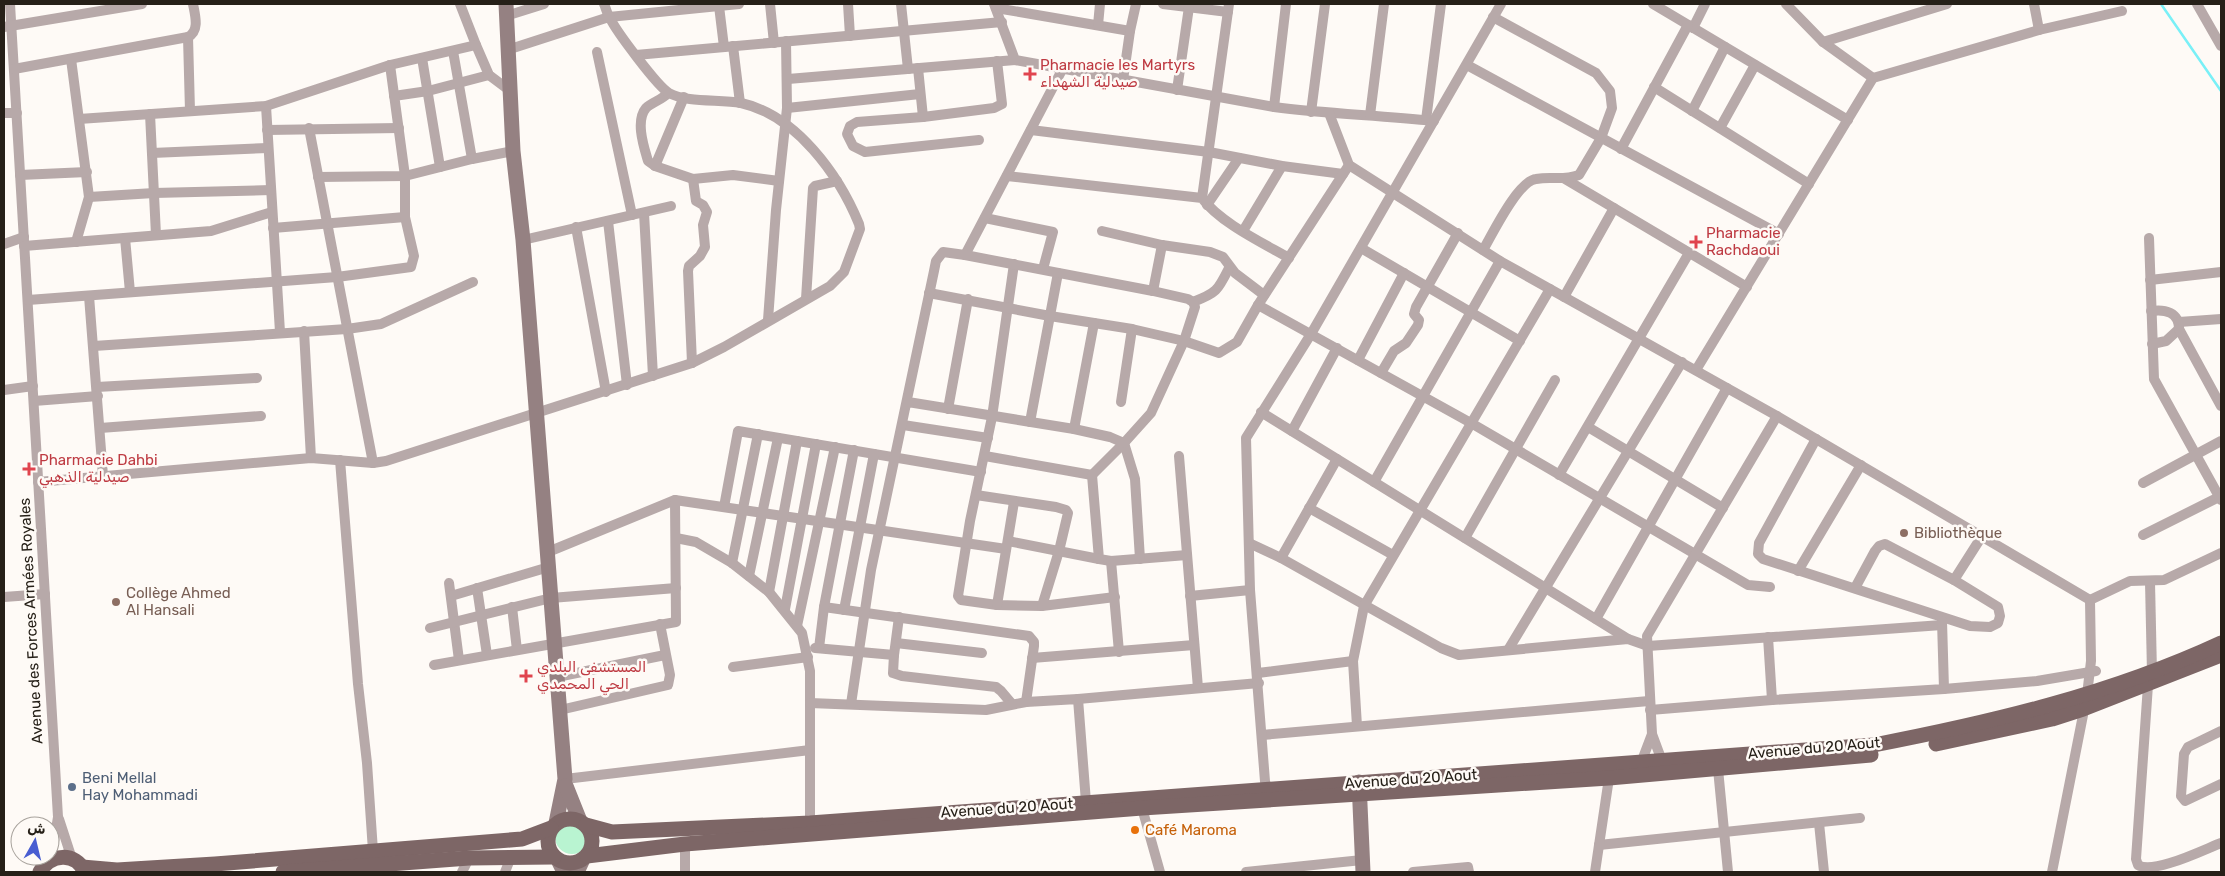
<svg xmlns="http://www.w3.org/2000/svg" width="2225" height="876" viewBox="0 0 2225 876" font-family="Rubik,Vazirmatn,sans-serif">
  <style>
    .park { fill: #b9f4d1 }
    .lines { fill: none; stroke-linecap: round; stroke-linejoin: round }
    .stream { stroke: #79f0f7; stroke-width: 2.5 }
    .street { stroke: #b7a9a9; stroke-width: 10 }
    .secondary { stroke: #958182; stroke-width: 15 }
    .primary { stroke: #7d6666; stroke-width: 15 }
    .health-dot { fill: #e0444e; stroke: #fefaf6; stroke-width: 2 }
    .education-dot { fill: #8d6e63; stroke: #fefaf6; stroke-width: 2 }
    .service-dot { fill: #5c6f8a; stroke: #fefaf6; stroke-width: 2 }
    .food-dot { fill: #e8710a; stroke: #fefaf6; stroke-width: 2 }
    .labels { text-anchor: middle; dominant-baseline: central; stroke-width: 5; stroke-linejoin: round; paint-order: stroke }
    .health-label { font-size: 15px; fill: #be3a42; stroke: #fefaf6; text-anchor: start }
    .education-label { font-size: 15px; fill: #785e54; stroke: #fefaf6; text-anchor: start }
    .street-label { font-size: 15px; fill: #262018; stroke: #fefaf6 }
    .service-label { font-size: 15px; fill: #4e5e75; stroke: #fefaf6; text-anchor: start }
    .food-label { font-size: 15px; fill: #c56008; stroke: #fefaf6; text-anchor: start }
  </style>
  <rect width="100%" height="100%" fill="#fefaf6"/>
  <circle class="park" cx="572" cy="837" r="17"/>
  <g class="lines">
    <path class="stream" d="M2161,4l60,87"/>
    <g class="street">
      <path d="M10,4l48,813 -7,43"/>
      <path d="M460,4l16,41"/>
      <path d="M770,4l4,39"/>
      <path d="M848,4l2,32"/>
      <path d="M901,4l7,65"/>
      <path d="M994,4l21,56 259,47c53,7 106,8 160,14"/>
      <path d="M1163,4l65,8"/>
      <path d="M1653,4l195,116"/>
      <path d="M1786,4l37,38 50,36"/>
      <path d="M2034,4l5,26"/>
      <path d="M2197,4l24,42"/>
      <path d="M719,6l5,41"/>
      <path d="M996,8l134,23 -7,49"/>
      <path d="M506,16l38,-12"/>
      <path d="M1098,25l2,-21"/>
      <path d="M4,27l138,-23"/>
      <path d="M1693,28l12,-24"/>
      <path d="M1130,31l6,-27"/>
      <path d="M188,37l2,74"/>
      <path d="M1823,42l124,-38"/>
      <path d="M733,46l7,57"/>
      <path d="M507,50l102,-33 130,-13"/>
      <path d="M453,51l19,108"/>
      <path d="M597,52l35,163"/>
      <path d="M636,55l366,-33"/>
      <path d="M422,58l18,109"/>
      <path d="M71,59l18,138 -13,45"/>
      <path d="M1467,65l312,169"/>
      <path d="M918,68l5,49"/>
      <path d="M14,69l174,-32c12,-6 7,-22 5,-33"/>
      <path d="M788,79l227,-19"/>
      <path d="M1654,87l155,97"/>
      <path d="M1177,90l12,-83"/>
      <path d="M668,93c-6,7 -16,9 -22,15 -11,13 -2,39 2,53l7,5 38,13 40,-4 46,6"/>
      <path d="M394,96l34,-5 61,-16"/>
      <path d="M266,106l14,226"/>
      <path d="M1274,107l12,-103"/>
      <path d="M787,108l133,-14"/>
      <path d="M1692,111l33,-64"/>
      <path d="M1311,112l14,-108"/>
      <path d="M4,113h13"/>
      <path d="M1329,113l20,52 151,96 277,155 313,184 1,61 -4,34 -35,177"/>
      <path d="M150,114l6,121"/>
      <path d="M1370,115l14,-111"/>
      <path d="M79,119l187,-13 124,-41 86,-20 13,30 20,15"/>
      <path d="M1426,120l15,-116"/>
      <path d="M309,128l64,335"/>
      <path d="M1720,128l35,-63"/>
      <path d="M267,130l132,-2"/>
      <path d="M1031,130l178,22 73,14 61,8"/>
      <path d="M979,140l-114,12 -12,-6 -6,-12 3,-8 7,-4 66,-5 71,-9 8,-4 -5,-43"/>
      <path d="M1621,149l67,-124"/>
      <path d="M152,153l116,-5"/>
      <path d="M655,166l29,-69"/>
      <path d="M20,175l67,-3"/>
      <path d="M1007,176l195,22c17,24 61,45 87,60"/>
      <path d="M318,177l87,-1 67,-17 41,-8"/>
      <path d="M1565,179l182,108"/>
      <path d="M89,197l65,-4 117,-3"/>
      <path d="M1202,198l27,-194"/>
      <path d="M1207,205l32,-47"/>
      <path d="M644,213l9,163"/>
      <path d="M985,218l68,14 -10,37"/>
      <path d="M608,221l19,164"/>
      <path d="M576,227l30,165"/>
      <path d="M273,228l132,-11"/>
      <path d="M1102,231l60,14 48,7 13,5 12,16 29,22"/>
      <path d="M1243,231l39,-65"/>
      <path d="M125,238l5,54"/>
      <path d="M2149,238l5,141 67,121"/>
      <path d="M523,240l148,-34"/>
      <path d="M4,244l20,-7"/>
      <path d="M24,246l187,-15 61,-19"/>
      <path d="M1361,248l159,93"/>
      <path d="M1483,250c10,-17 35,-69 53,-71 17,-3 25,2 43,-4l22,-37 11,-30 -2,-17 -14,-18 -103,-56"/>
      <path d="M965,255l97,-185"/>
      <path d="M1014,264l-22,153 -22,104 -12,75 3,4 36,5 45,1"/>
      <path d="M2150,280l71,-8"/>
      <path d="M1153,291l9,-46"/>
      <path d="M929,293l121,23 82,13 52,12 35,12 18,-11 21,-37 91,-140"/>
      <path d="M89,296l14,180"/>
      <path d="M1564,297l50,-89"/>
      <path d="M806,299l7,-111 2,-2 22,-5"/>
      <path d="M28,300l309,-23 74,-10 3,-11 -9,-39v-41l-15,-111"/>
      <path d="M1193,302c24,-9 25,-12 36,-34"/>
      <path d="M1258,305l213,118 277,162 22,2"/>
      <path d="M2151,311c14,-2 28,1 28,18l-13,12 -14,3"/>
      <path d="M768,320l8,-110 11,-102 -1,-67"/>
      <path d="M2179,322l42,-3"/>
      <path d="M2179,329l42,77"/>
      <path d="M304,331l7,127"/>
      <path d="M94,346l253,-17 34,-5 92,-42"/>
      <path d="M1358,360l46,-87"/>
      <path d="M692,363l-4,-92 1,-5 11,-10 5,-9 -2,-22 4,-13 -4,-7 -7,-4 -3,-22"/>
      <path d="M1696,370l177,-292 166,-48 83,-19"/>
      <path d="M1381,373l13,-22 12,-8 12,-18 1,-5 -5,-6 2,-7 42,-74"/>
      <path d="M97,387l160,-9"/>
      <path d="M4,390l29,-4"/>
      <path d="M34,401l64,-5"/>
      <path d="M1121,402l11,-73"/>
      <path d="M948,409l20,-110"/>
      <path d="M1261,412l367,227"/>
      <path d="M1030,422l28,-149"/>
      <path d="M903,425l85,13"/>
      <path d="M1588,427l135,81"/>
      <path d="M100,428l161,-12"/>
      <path d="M1074,429l20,-106"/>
      <path d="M1292,431l45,-83"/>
      <path d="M1816,439l-57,104 -1,11 5,5 207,67 20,1 8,-4 2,-7 -2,-9 -44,-27 -69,-36 -6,2 -4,5 -20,37"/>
      <path d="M985,456l107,19"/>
      <path d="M1179,456l19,232"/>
      <path d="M340,460l18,224 9,79 6,88"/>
      <path d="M1092,475l7,84 12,2 76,-6"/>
      <path d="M1092,475l32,-32 11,36 5,80"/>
      <path d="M1559,475l130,-222"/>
      <path d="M38,482l273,-24 62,5 13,-2 306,-98 32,-16 106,-61 14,-14 16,-43 -1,-5c-20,-49 -63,-109 -118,-121 -21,-4 -54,0 -72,-10 -11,-6 -53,-62 -59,-75 -3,-4 -4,-10 -6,-14"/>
      <path d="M1374,482l126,-221"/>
      <path d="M2143,483l78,-42"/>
      <path d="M976,495l80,12 10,3 2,3 -9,38 -17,55 73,-9"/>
      <path d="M724,507l14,-76 243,41"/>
      <path d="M1309,508l84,47"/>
      <path d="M2143,535l76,-38"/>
      <path d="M676,538l20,4 36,21 37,29 33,41 8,38v152"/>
      <path d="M1465,538l90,-158"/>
      <path d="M1008,541l91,18"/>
      <path d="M1249,543l32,15 160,90 18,7 169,-16 20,7 294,-21"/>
      <path d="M548,552l127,-52 331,49"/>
      <path d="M1281,558l56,-99"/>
      <path d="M1111,561l8,91"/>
      <path d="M732,563l26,-129"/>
      <path d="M1798,571l63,-106"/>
      <path d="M749,576l29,-138"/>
      <path d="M1954,580l28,-44"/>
      <path d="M2150,582l2,91"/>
      <path d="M449,583l10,77"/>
      <path d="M477,588l10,67"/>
      <path d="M769,592l28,-151"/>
      <path d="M451,596l98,-29"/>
      <path d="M1190,596l60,-6"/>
      <path d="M4,597l41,-3"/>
      <path d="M2090,600l40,-19 34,-1 57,-27"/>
      <path d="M997,605l17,-103"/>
      <path d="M512,607l5,43"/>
      <path d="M824,607l205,29 5,6v4l-8,56"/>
      <path d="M785,609l31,-165"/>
      <path d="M844,610l30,-156"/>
      <path d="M899,617l-5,38 -1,18 9,3 94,11 5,4 11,13"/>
      <path d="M1596,619l131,-231"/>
      <path d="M797,626l38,-179"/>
      <path d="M430,628l121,-30 125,-10"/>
      <path d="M1768,637l4,63"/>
      <path d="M896,643l86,10"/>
      <path d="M815,648l79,7"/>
      <path d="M819,648l5,-41 30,-157"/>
      <path d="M1508,650l174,-288"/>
      <path d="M1032,658l162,-13"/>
      <path d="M434,665l242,-43 -1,-122"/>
      <path d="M733,667l75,-10"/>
      <path d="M1258,673l95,-12"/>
      <path d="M557,677l108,-22"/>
      <path d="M2148,685l-12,174 2,6c15,10 67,-16 83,-22"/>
      <path d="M1944,689l93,-8 59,-10"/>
      <path d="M1078,699l181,-16"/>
      <path d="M810,703l176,7 40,-8 52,-3 8,103"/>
      <path d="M851,704l20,-134 63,-299 2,-10 7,-9 22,3 188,36 35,8 5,3 2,5 -11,34 -33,72 -27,30 -14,-6 -36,-8 -166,-27"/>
      <path d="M560,710l108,-25 2,-10 -10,-51"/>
      <path d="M1650,710l122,-10 172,-11 -2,-68"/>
      <path d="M1357,726l-4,-65 11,-55 186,-317"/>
      <path d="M2221,731l-33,16 -4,7 -3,42 4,5 36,-17"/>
      <path d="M1262,735l387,-34"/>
      <path d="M1662,761l-10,-27 -5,-98 130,-220"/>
      <path d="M1641,763l11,-29"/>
      <path d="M1718,769l10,103"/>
      <path d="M565,779l245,-29"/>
      <path d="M1266,794l-16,-204 -4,-152 65,-104 190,-330"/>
      <path d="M1142,808l18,64"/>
      <path d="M59,819l13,40"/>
      <path d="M1819,823l5,49"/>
      <path d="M685,844v28"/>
      <path d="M1599,845l261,-27"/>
      <path d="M462,872l7,-14"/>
      <path d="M505,872l6,-15"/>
      <path d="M1246,872l116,-12"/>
      <path d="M1413,872l55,-5 1,5"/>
      <path d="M1595,872l14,-94"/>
    </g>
    <g class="secondary">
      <path d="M506,4l7,147 10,89 42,539 -9,44"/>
      <path d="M1359,782l4,90"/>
      <path d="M566,786l14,35"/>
      <path d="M558,860l6,12"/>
      <path d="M577,872l6,-13"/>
    </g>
    <g class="primary">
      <path d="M1936,744l116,-25 31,-10 138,-54"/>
      <circle cx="570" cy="841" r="22"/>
      <path d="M586,825l26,7 198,-9 1064,-78c119,-23 237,-51 347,-102"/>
      <path d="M587,856l98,-12 457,-36 467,-30 262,-23"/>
      <path d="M82,867l35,3 98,-6 307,-25 29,-11"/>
      <path d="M40,872c10,-18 35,-21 45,0"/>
      <path d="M283,872l186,-14 85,-1"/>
    </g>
  </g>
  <g class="health-dot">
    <path d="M1027.5 66.5h5v5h5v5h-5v5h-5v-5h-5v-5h5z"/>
    <path d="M1693.5 234.5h5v5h5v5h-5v5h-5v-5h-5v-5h5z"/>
    <path d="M26.5 461.5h5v5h5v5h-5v5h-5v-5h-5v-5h5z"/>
    <path d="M523.5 668.5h5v5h5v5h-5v5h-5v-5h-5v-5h5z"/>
  </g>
  <g class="education-dot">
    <circle cx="1904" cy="533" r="5"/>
    <circle cx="116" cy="602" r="5"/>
  </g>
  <circle class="service-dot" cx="72" cy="787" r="5"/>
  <circle class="food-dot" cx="1135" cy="830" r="5"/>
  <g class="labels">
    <g class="health-label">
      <text x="1040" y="65">Pharmacie les Martyrs<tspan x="1040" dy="17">صيدلية الشهداء</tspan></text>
      <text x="1706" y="233">Pharmacie<tspan x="1706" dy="17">Rachdaoui</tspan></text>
      <text x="39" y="460">Pharmacie Dahbi<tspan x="39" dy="17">صيدلية الذهبي</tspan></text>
      <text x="537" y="667">المستشفى البلدي<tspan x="537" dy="17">الحي المحمدي</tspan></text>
    </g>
    <g class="education-label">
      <text x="1914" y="533">Bibliothèque</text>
      <text x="126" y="593">Collège Ahmed<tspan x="126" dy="17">Al Hansali</tspan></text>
    </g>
    <g class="street-label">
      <text transform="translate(31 621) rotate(-93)">Avenue des Forces Armées Royales</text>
      <text transform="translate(1814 748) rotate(-5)">Avenue du 20 Aout</text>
      <text transform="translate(1411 779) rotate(-4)">Avenue du 20 Aout</text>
      <text transform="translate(1007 808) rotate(-4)">Avenue du 20 Aout</text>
    </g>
    <g class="service-label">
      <text x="82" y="778">Beni Mellal<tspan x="82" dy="17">Hay Mohammadi</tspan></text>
    </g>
    <g class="food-label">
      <text x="1145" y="830">Café Maroma</text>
    </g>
  </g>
  <rect width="2225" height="876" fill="none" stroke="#262018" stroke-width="10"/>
  <g transform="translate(35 841) rotate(8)"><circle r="24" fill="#fefaf6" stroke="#a8a39d"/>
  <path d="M0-4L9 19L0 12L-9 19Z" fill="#485dd1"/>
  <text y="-8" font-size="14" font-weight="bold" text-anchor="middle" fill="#262018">ش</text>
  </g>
</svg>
